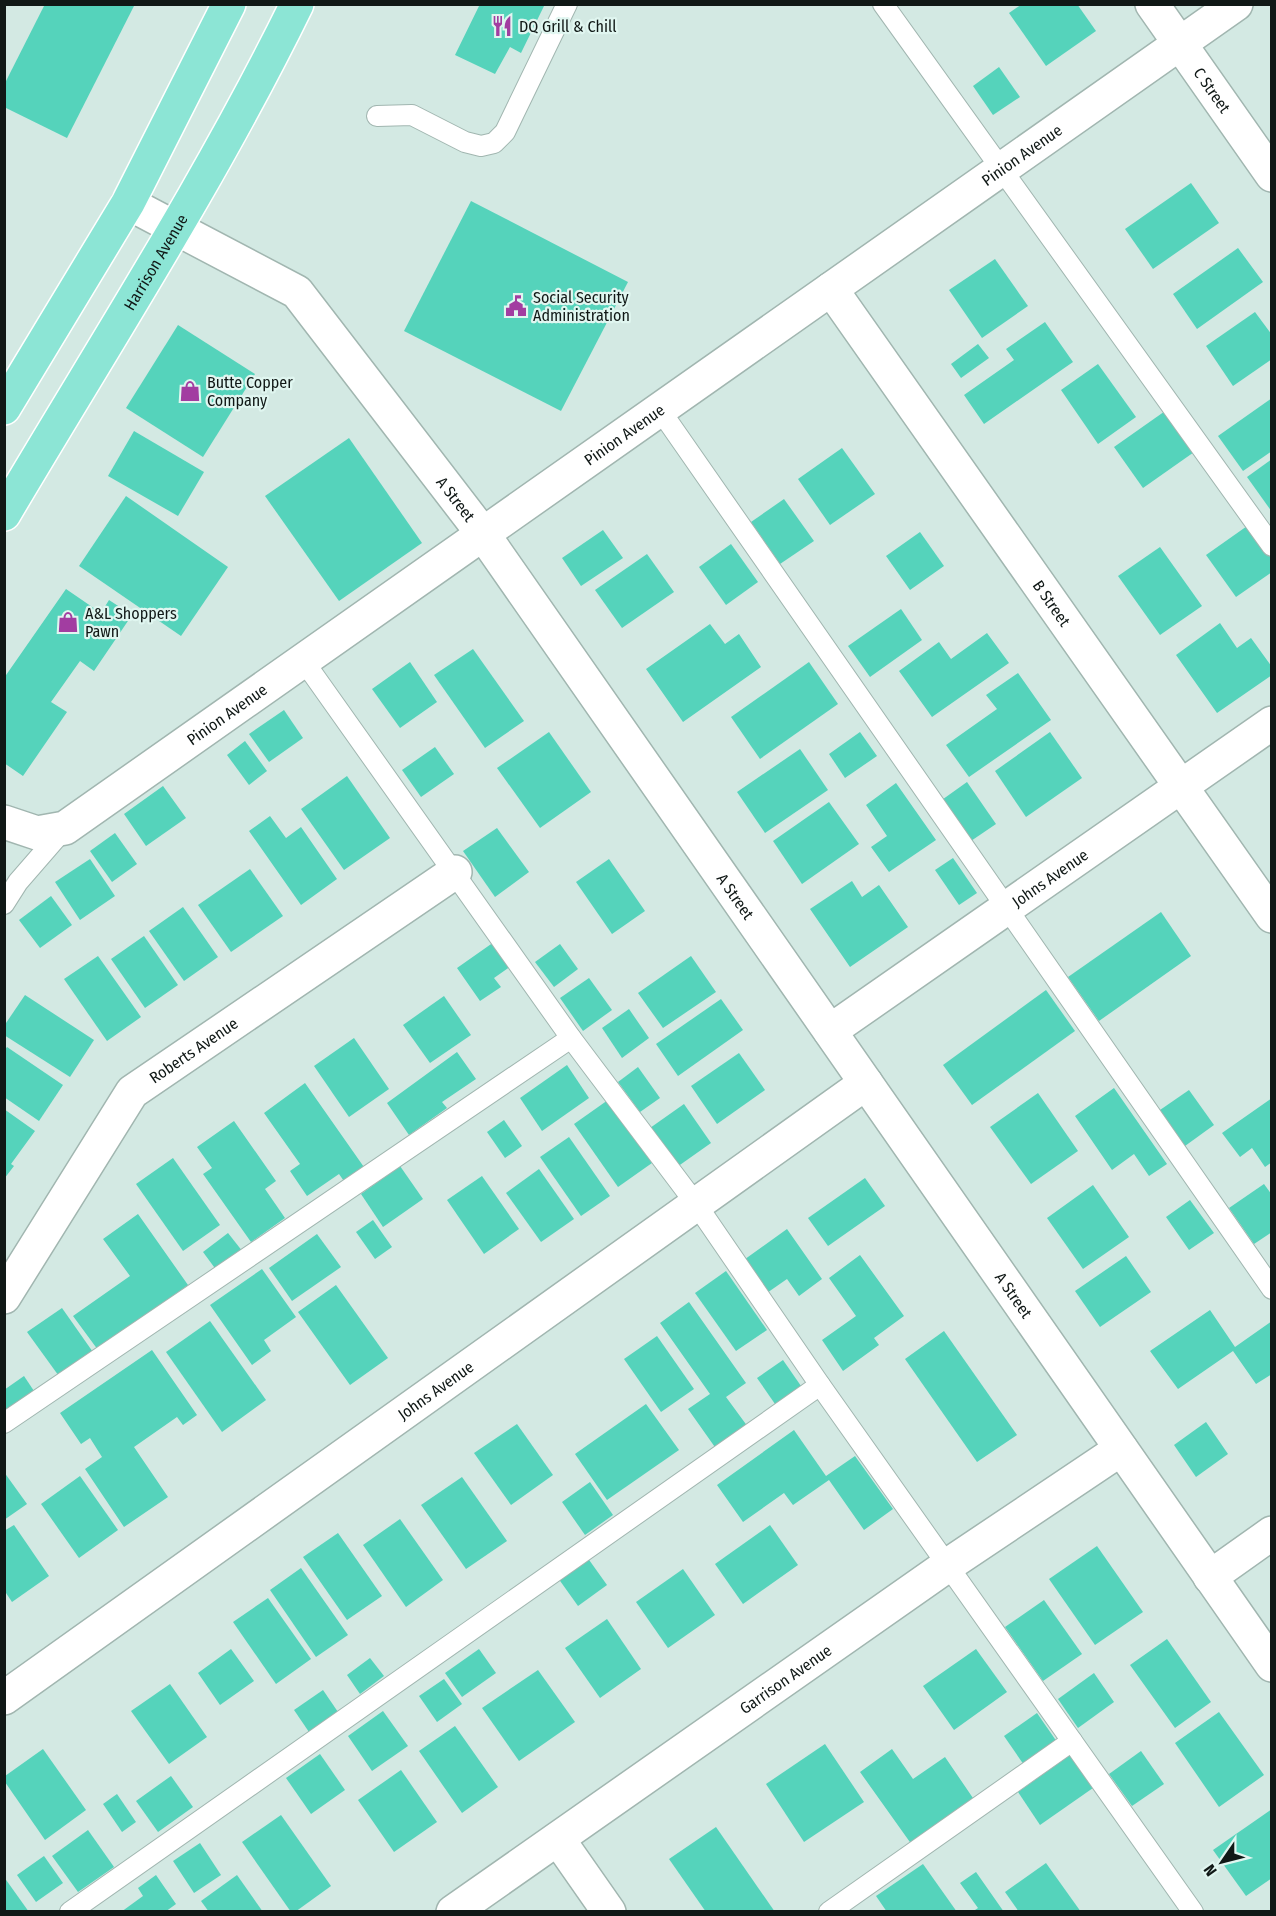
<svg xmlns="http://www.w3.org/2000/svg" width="1276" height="1916" viewBox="0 0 1276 1916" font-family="'Fira Sans Condensed',sans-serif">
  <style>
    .building { fill: #55d3bb }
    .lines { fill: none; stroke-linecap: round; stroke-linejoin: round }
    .lane-casing { stroke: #a1b6b0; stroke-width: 22 }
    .street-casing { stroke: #a1b6b0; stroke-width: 36 }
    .primary-casing { stroke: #fff; stroke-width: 36 }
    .lane { stroke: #fff; stroke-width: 20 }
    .street { stroke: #fff; stroke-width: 33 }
    .primary { stroke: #8ce5d5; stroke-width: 33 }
    .labels { text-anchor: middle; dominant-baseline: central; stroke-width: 4.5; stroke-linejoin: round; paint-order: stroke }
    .poi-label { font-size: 16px; fill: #101816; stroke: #e0f6f0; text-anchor: start }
    .street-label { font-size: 16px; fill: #101816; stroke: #e0f6f0 }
  </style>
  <rect width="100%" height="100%" fill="#d3e9e3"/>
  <g class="building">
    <path d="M45,4h90l-68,134 -63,-31v-22z"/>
    <path d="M480,4h65l-24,49 -11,-6 -15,27 -40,-19z"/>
    <path d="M1022,4h55l19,27 -50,35 -37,-53z"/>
    <path d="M999,67l21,30 -27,18 -20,-29z"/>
    <path d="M1191,183l28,40 -66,46 -28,-40z"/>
    <path d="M471,201l157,81 -67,129 -157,-80z"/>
    <path d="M1238,248l25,34 -66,47 -24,-35z"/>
    <path d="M995,259l33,47 -46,32 -33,-48z"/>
    <path d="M1255,312l17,23v24l-39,27 -27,-40z"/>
    <path d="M1045,322l28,40 -89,62 -20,-29 50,-35 -8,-11z"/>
    <path d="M178,325l77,49 -52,83 -77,-49z"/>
    <path d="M978,344l11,14 -28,20 -10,-14z"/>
    <path d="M1098,364l38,53 -38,27 -37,-54z"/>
    <path d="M1272,398v53l-29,20 -25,-35z"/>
    <path d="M1168,409l29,41 -54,38 -29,-41z"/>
    <path d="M134,431l70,41 -26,44 -70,-40z"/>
    <path d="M349,438l73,105 -83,58 -74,-105z"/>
    <path d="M842,448l33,46 -45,31 -32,-46z"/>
    <path d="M1272,459v53l-25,-35z"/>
    <path d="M126,496l102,71 -47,69 -102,-70z"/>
    <path d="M784,499l30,42 -34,23 -29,-42z"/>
    <path d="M1250,524l22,31v17l-36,25 -30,-42z"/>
    <path d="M603,530l20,28 -42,28 -19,-28z"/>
    <path d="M920,532l24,34 -34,24 -24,-34z"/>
    <path d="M731,544l27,38 -32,23 -27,-38z"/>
    <path d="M1160,547l42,59 -42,29 -42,-59z"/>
    <path d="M647,554l27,38 -52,36 -27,-38z"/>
    <path d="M66,589l35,24 8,-13 23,15 -38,56 -14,-10 -29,41 16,10 -44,64 -19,-13v-85z"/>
    <path d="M901,609l21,31 -52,37 -22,-31z"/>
    <path d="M1220,623l17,25 14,-10 21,29v8l-55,38 -41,-58z"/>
    <path d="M710,624l15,20 14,-10 22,33 -78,55 -37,-53z"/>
    <path d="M987,633l22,30 -77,54 -33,-46 40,-29 12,17z"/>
    <path d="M473,649l51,72 -39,27 -51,-73z"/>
    <path d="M410,662l27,40 -37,26 -28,-39z"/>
    <path d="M809,662l29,42 -78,55 -29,-42z"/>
    <path d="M1018,673l33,47 -82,57 -23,-32 51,-36 -11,-14z"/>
    <path d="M284,710l19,28 -34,24 -20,-28z"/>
    <path d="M549,732l42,60 -51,36 -43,-60z"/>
    <path d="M860,732l17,24 -32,22 -16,-24z"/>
    <path d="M1050,732l32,46 -56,39 -31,-46z"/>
    <path d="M245,741l22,30 -18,14 -22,-30z"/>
    <path d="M435,747l19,27 -33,23 -19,-27z"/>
    <path d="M800,749l28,41 -63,43 -28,-41z"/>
    <path d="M347,776l43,62 -46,32 -43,-61z"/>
    <path d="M967,782l29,42 -28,19 -29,-41z"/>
    <path d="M896,783l40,57 -47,32 -18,-25 16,-11 -21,-31z"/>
    <path d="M163,786l23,32 -40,28 -22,-32z"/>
    <path d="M829,802l30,42 -57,40 -29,-43z"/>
    <path d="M270,816l16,22 15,-11 36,52 -36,26 -52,-74z"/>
    <path d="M497,828l32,44 -34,25 -32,-46z"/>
    <path d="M115,833l22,31 -25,18 -22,-31z"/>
    <path d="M953,858l24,35 -18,12 -24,-35z"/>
    <path d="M90,859l25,37 -35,24 -25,-38z"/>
    <path d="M609,859l36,52 -33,23 -36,-52z"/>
    <path d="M250,869l33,47 -52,36 -33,-47z"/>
    <path d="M852,881l10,16 17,-12 29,42 -58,40 -40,-58z"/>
    <path d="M51,896l21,29 -32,23 -21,-28z"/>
    <path d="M183,907l35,50 -34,24 -35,-50z"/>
    <path d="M1161,912l30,44 -92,65 -31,-44z"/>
    <path d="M144,936l34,49 -33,23 -34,-49z"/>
    <path d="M494,942l17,24 -17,12 7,9 -21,14 -23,-33z"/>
    <path d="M560,944l18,25 -24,18 -19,-25z"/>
    <path d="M98,956l43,61 -34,24 -43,-62z"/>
    <path d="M691,956l25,36 -53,36 -25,-35z"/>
    <path d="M589,978l23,32 -29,21 -23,-33z"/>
    <path d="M1046,990l29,41 -103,74 -29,-40z"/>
    <path d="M25,995l69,45 -24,37 -66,-42v-9z"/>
    <path d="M444,996l27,39 -41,28 -27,-38z"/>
    <path d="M721,999l22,31 -65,46 -22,-32z"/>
    <path d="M629,1009l20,29 -27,20 -20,-30z"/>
    <path d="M354,1038l35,51 -40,28 -35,-51z"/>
    <path d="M7,1047l56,38 -24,36 -35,-24v-46z"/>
    <path d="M457,1052l19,27 -34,23 5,6 -38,27 -22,-32z"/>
    <path d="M739,1053l26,37 -48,34 -26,-38z"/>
    <path d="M567,1065l22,33 -47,33 -22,-33z"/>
    <path d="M638,1067l22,31 -20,14 -22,-30z"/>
    <path d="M305,1083l61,87 -20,14 -7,-10 -32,22 -17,-25 10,-7 -36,-51z"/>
    <path d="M1114,1088l53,76 -18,12 -15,-22 -22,16 -37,-54z"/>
    <path d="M1189,1090l25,35 -29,21 -25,-36z"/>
    <path d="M1038,1093l40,58 -47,33 -41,-57z"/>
    <path d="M1272,1098v64l-7,5 -13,-19 -12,9 -18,-24z"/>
    <path d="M608,1100l44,63 -34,24 -44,-63z"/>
    <path d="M684,1104l27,39 -34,24 -27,-39z"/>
    <path d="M4,1109l31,22 -24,33 3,2 -10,13z"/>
    <path d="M504,1120l18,26 -17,12 -18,-26z"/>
    <path d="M234,1121l42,60 -11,8 20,29 -34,24 -48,-68 9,-6 -15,-21z"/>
    <path d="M569,1137l41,59 -29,20 -41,-59z"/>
    <path d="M173,1158l47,67 -37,26 -47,-67z"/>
    <path d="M400,1166l23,33 -40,28 -22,-33z"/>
    <path d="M539,1169l35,50 -33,23 -35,-49z"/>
    <path d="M482,1176l37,53 -35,25 -37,-54z"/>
    <path d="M865,1178l20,28 -57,40 -20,-28z"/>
    <path d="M1264,1184l8,11v37l-18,12 -25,-36z"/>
    <path d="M1093,1185l36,52 -46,32 -36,-51z"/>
    <path d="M1190,1200l24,33 -25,17 -23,-33z"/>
    <path d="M138,1214l50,71 -90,65 -25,-34 57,-40 -27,-37z"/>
    <path d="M373,1220l19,27 -17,12 -19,-27z"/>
    <path d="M787,1229l35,50 -23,17 -12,-17 -23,16 -23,-33z"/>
    <path d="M228,1233l15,19 -26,19 -14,-19z"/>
    <path d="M317,1234l24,33 -49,34 -23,-33z"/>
    <path d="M860,1255l44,61 -30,22 5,7 -36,26 -21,-31 34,-24 -27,-38z"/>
    <path d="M1126,1256l25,36 -51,35 -25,-36z"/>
    <path d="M262,1269l34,48 -32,23 7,11 -19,14 -42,-60z"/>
    <path d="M726,1271l41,59 -31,21 -41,-58z"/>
    <path d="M336,1285l52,73 -38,27 -52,-73z"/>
    <path d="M689,1302l57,81 -20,14 22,30 -31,23 -29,-41 22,-15 -50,-71z"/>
    <path d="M62,1308l33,47 -34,24 -34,-47z"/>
    <path d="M1210,1310l25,37 37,-26v53l-16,10 -23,-33 -55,38 -28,-38z"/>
    <path d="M210,1321l56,79 -44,32 -56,-80z"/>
    <path d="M944,1331l73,104 -40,27 -72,-103z"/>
    <path d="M657,1336l37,53 -33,23 -37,-53z"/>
    <path d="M152,1350l45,65 -14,10 -6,-8 -43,30 34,50 -44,30 -39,-58 17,-12 -12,-19 -9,6 -21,-31z"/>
    <path d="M783,1360l18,26 -26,18 -18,-26z"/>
    <path d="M24,1376l14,21 -34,23v-30z"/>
    <path d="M646,1404l33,46 -72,50 -32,-46z"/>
    <path d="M1206,1422l22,32 -32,23 -22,-32z"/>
    <path d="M517,1424l36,51 -42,30 -37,-52z"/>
    <path d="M794,1430l32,46 29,-20 38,53 -29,21 -35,-50 -36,25 -9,-12 -41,29 -26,-37z"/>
    <path d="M4,1472l23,32 -23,16z"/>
    <path d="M80,1476l38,54 -39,28 -38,-54z"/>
    <path d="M462,1477l45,64 -41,28 -45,-64z"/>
    <path d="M590,1482l23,33 -28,20 -23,-33z"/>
    <path d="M400,1519l43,61 -37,27 -43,-62z"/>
    <path d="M14,1525l35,51 -37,26 -8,-12v-59z"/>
    <path d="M770,1525l28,40 -55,39 -28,-40z"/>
    <path d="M338,1533l44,63 -35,24 -44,-63z"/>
    <path d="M1097,1546l46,66 -48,33 -46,-66z"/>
    <path d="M587,1557l20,28 -29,21 -20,-28z"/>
    <path d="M301,1568l47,67 -32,22 -46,-67z"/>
    <path d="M683,1569l32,46 -47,33 -32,-46z"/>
    <path d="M268,1598l43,61 -35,25 -43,-62z"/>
    <path d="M1044,1600l38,54 -39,27 -38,-54z"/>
    <path d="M607,1619l34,50 -41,29 -35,-50z"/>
    <path d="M1167,1639l44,63 -36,26 -45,-63z"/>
    <path d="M231,1649l23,32 -34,24 -22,-32z"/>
    <path d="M479,1649l17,24 -34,24 -17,-24z"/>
    <path d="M976,1649l31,43 -53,38 -31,-44z"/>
    <path d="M370,1658l14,18 -24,18 -13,-19z"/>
    <path d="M538,1670l37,52 -56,39 -37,-53z"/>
    <path d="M1094,1673l20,29 -36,26 -20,-29z"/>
    <path d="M444,1679l18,25 -25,18 -18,-26z"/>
    <path d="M170,1684l37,53 -38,27 -38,-53z"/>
    <path d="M323,1690l15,22 -29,20 -15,-22z"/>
    <path d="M383,1711l25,35 -36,25 -24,-35z"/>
    <path d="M1219,1712l45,63 -45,32 -44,-64z"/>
    <path d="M1037,1713l20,29 -33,23 -20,-29z"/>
    <path d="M455,1726l43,61 -36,26 -43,-62z"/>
    <path d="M825,1744l39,58 -60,40 -38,-58z"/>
    <path d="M43,1749l43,61 -41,30 -40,-58v-6z"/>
    <path d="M892,1749l21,30 32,-22 30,44 -63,44 -52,-73z"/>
    <path d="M1141,1751l23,33 -32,22 -23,-32z"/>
    <path d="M320,1754l25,36 -34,24 -25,-36z"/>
    <path d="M1070,1755l23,33 -53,37 -22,-33z"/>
    <path d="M401,1770l36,52 -43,30 -36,-52z"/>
    <path d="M171,1776l22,31 -35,25 -22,-31z"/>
    <path d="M117,1794l19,28 -14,10 -19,-28z"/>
    <path d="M1272,1809v69l-26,18 -33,-46z"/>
    <path d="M281,1815l50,71 -36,26h-4l-49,-70z"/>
    <path d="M716,1827l59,85h-69l-37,-53z"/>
    <path d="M88,1830l26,37 -36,25 -26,-36z"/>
    <path d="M200,1843l21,32 -27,18 -21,-32z"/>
    <path d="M44,1856l19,27 -27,19 -19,-27z"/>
    <path d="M1046,1863l35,49h-62l-14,-20z"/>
    <path d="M923,1864l34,48h-70l-11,-16z"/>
    <path d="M976,1872l28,40h-32l6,-4 -18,-25z"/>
    <path d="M156,1875l20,29 -11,8h-44l22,-16 -5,-8z"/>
    <path d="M237,1875l26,37h-54l-8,-11z"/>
    <path d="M4,1877l25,35h-25z"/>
  </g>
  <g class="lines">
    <defs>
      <g id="lane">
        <path d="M883,4l389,542"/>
        <path d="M377,116l35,-1 53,27 16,4 13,-3 11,-11 62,-128"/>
        <path d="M660,410l612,879"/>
        <path d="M4,904l14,-22 46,-53"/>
        <path d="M571,1038l125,166 124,181 373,527"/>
        <path d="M4,1423l567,-385 -268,-378"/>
        <path d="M70,1912l750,-527"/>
        <path d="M829,1912l243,-171"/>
      </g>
      <g id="street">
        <path id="s1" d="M1152,4l120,171"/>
        <path id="s2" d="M128,203l169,89 186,242 789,1131"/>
        <path id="s3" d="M831,289l441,627"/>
        <path id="s4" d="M4,822l33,11 28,-5 1171,-824"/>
        <path id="s5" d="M830,1031l442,-308"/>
        <path id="s6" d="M4,1297l128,-205 323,-220"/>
        <path d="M1210,1577l62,-44"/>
        <path id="s7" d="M4,1698l862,-615"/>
        <path d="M558,1839l51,73"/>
        <path id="s8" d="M453,1912l495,-347 173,-116"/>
      </g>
      <g id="primary">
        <path d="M4,408l124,-205 101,-199"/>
        <path id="s9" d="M4,514c100,-169 207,-334 293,-510"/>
      </g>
    </defs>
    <use href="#lane" class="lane-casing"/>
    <use href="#street" class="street-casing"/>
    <use href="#primary" class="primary-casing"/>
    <use href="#lane" class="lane"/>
    <use href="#street" class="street"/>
    <use href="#primary" class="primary"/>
  </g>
  <defs>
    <symbol id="restaurant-bare" viewBox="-9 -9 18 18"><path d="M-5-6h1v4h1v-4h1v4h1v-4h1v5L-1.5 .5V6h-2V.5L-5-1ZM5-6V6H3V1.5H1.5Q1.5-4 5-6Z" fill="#a23da1" stroke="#e0f6f0" stroke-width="2.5" paint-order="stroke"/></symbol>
    <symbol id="civic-bare" viewBox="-9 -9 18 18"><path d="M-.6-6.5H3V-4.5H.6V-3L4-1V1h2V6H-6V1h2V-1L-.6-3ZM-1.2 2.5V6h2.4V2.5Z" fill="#a23da1" stroke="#e0f6f0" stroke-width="2.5" paint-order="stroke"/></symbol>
    <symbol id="shop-bare" viewBox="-9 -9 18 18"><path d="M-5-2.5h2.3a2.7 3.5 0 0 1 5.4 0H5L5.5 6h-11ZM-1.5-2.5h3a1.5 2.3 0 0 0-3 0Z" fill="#a23da1" stroke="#e0f6f0" stroke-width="2.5" paint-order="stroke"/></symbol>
  </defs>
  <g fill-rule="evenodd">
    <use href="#restaurant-bare" x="487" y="11" width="30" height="30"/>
    <use href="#civic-bare" x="501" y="291" width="30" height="30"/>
    <use href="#shop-bare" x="175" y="376" width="30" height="30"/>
    <use href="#shop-bare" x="53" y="607" width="30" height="30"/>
  </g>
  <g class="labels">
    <g class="poi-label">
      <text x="519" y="26">DQ Grill &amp; Chill</text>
      <text x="533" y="297">Social Security<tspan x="533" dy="18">Administration</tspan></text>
      <text x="207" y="382">Butte Copper<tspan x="207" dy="18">Company</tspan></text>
      <text x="85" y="613">A&amp;L Shoppers<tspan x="85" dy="18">Pawn</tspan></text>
    </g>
    <g class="street-label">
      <text stroke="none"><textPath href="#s1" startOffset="105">C Street</textPath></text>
      <text stroke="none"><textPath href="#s4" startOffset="1233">Pinion Avenue</textPath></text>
      <text stroke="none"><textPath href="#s9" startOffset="294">Harrison Avenue</textPath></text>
      <text stroke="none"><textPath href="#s4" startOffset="747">Pinion Avenue</textPath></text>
      <text stroke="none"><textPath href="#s2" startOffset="452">A Street</textPath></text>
      <text stroke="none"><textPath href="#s3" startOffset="384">B Street</textPath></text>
      <text stroke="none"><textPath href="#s4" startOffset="261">Pinion Avenue</textPath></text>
      <text stroke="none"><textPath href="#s5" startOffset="268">Johns Avenue</textPath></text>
      <text stroke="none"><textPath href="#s2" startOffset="938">A Street</textPath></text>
      <text stroke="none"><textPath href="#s6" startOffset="316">Roberts Avenue</textPath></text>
      <text stroke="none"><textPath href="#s2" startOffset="1424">A Street</textPath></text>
      <text stroke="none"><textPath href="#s7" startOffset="530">Johns Avenue</textPath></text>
      <text stroke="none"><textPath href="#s8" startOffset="406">Garrison Avenue</textPath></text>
    </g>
  </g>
  <rect width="1276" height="1916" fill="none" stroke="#101816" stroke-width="12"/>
  <g transform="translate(1222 1862) rotate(235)" stroke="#e0f6f0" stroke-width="4.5" paint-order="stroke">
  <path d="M0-4.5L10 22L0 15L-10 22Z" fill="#101816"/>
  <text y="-9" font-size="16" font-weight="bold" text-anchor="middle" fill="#101816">N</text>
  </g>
</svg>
